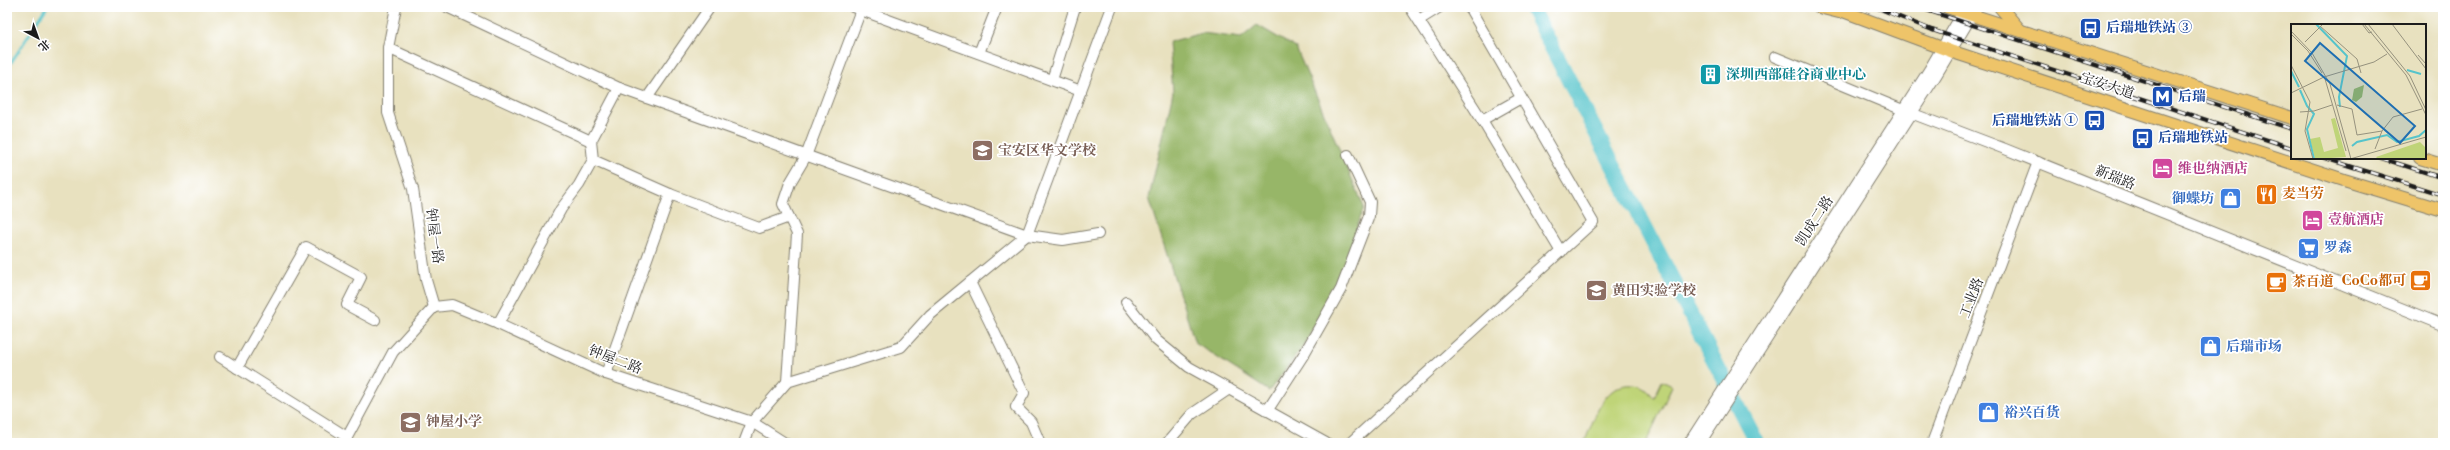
<svg xmlns="http://www.w3.org/2000/svg" width="2450" height="450" viewBox="0 0 2450 450" font-family="'Libre Bodoni','Noto Serif SC',serif">
  <style>
    .green { fill: #bfd478; stroke: #6e784a }
    .forest { fill: #97b668; stroke: #5a6942 }
    .lines { fill: none; stroke-linecap: round; stroke-linejoin: round }
    .stream { stroke: #56c4cb; stroke-width: 2.5 }
    .river { stroke: #56c4cb; stroke-width: 16 }
    .minor-casing { stroke: #827e6e; stroke-width: 12 }
    .major-casing { stroke: #827e6e; stroke-width: 14 }
    .minor { stroke: #fff; stroke-width: 10 }
    .major { stroke: #eec469; stroke-width: 12 }
    .rail-casing { stroke: #1c1c1c; stroke-width: 4 }
    .rail { stroke: #fff; stroke-width: 2.5; stroke-dasharray: 8; stroke-linecap: butt }
    .labels { text-anchor: middle; dominant-baseline: central; stroke-width: 3.5; stroke-linejoin: round; paint-order: stroke }
    .transit-label { font-size: 14px; font-weight: bold; fill: #164399; stroke: #fff; text-anchor: start }
    .culture-label { font-size: 14px; font-weight: bold; fill: #0d838f; stroke: #fff; text-anchor: start }
    .street-label { font-size: 14px; fill: #1c1c1c; stroke: #fff }
    .education-label { font-size: 14px; font-weight: bold; fill: #785e54; stroke: #fff; text-anchor: start }
    .hotel-label { font-size: 14px; font-weight: bold; fill: #b23c85; stroke: #fff; text-anchor: start }
    .food-label { font-size: 14px; font-weight: bold; fill: #c56008; stroke: #fff; text-anchor: start }
    .shop-label { font-size: 14px; font-weight: bold; fill: #366cbe; stroke: #fff; text-anchor: start }
    .inset-river { fill: none; stroke: #56c4cb; stroke-width: 2 }
    .inset-road { fill: none; stroke: #96927e; stroke-width: 1 }
    .view { fill: #1f6fb2; fill-opacity: 0.15; stroke: #1f6fb2; stroke-width: 2 }
    .inset-edge { fill: none; stroke: #1c1c1c; stroke-width: 2 }
  </style>
  <rect width="100%" height="100%" fill="#fff"/>
  <filter id="ink" filterUnits="userSpaceOnUse"><feTurbulence type="fractalNoise" baseFrequency=".025" numOctaves="2"/><feDisplacementMap in="SourceGraphic" scale="8" xChannelSelector="R" yChannelSelector="G"/><feConvolveMatrix kernelMatrix="1 2 1 2 8 2 1 2 1" color-interpolation-filters="sRGB"/></filter>
  <filter id="wash" filterUnits="userSpaceOnUse"><feTurbulence type="fractalNoise" baseFrequency=".012" numOctaves="4" result="noise"/><feDisplacementMap in="SourceGraphic" scale="16" xChannelSelector="R" yChannelSelector="G"/><feGaussianBlur stdDeviation="0.9" result="paint"/><feColorMatrix in="noise" values="0 0 0 0 0 0 0 0 0 0 0 0 0 0 0 0 0 1.4 0 .05"/><feComposite in="paint" operator="in"/></filter>
  <g filter="url(#wash)">
    <rect width="100%" height="100%" fill="#e8e1bf"/>
    <path class="green" d="M1662,381l10,5 -26,57h-62c10,-22 19,-62 50,-58 8,0 15,6 20,13z"/>
    <path class="forest" d="M1257,25l39,23 68,159 -24,71 -35,66 -36,47 -74,-48 -46,-145 24,-106 -4,-50 33,-9 39,5z"/>
    <g class="lines">
      <path class="stream" d="M7,69l40,-62"/>
      <path class="river" d="M1531,7l226,436"/>
    </g>
  </g>
  <g filter="url(#ink)">
    <g class="lines">
      <defs>
        <g id="minor">
          <path d="M396,7l-8,41v65l25,76 13,91 8,27"/>
          <path d="M447,7l172,81 408,147 36,5 35,-6"/>
          <path d="M853,7l228,84"/>
          <path d="M1410,7l72,113 79,132"/>
          <path d="M1419,20l21,-13"/>
          <path d="M388,48l203,93"/>
          <path d="M979,53l18,-46"/>
          <path d="M1775,57l128,53 102,39 438,176"/>
          <path d="M1052,80l23,-73"/>
          <path d="M647,98l63,-91"/>
          <path d="M1482,120l39,-22"/>
          <path d="M593,160l77,34 89,34 30,-11"/>
          <path d="M970,282l54,111 -8,14 15,15 9,21"/>
          <path d="M1126,302l30,38 33,27 137,76"/>
          <path d="M434,307l18,-2 46,19 108,50 146,48 33,21"/>
          <path d="M498,324l63,-115 18,-24 14,-25 -2,-19 28,-53"/>
          <path d="M220,357l127,80"/>
          <path d="M237,368l69,-121 55,30 -14,28 28,15"/>
          <path d="M606,374l64,-180"/>
          <path d="M787,382l10,-148 -14,-30 7,-21 16,-27 56,-149"/>
          <path d="M1267,411l37,-57 37,-65 28,-73 1,-14 -22,-47"/>
          <path d="M344,443l49,-91 41,-45"/>
          <path d="M744,443l8,-21 35,-40 114,-35 29,-32 97,-80 85,-228"/>
          <path d="M1167,443l25,-29 37,-25"/>
          <path d="M1350,443l243,-221 -124,-215"/>
          <path d="M1689,443l240,-373 37,-63"/>
          <path d="M1700,443l237,-369 40,-67"/>
          <path d="M1932,443l106,-281"/>
        </g>
        <g id="major">
          <path d="M1819,7l20,5"/>
          <path d="M1832,7l121,45 391,128 99,30"/>
          <path d="M1947,7l345,111"/>
          <path d="M2000,7l19,22"/>
          <path d="M2420,158l23,7"/>
        </g>
      </defs>
      <use href="#minor" class="minor-casing"/>
      <use href="#major" class="major-casing"/>
      <use href="#minor" class="minor"/>
      <use href="#major" class="major"/>
      <defs>
        <g id="rail">
          <path d="M1875,7l57,23 360,118"/>
          <path d="M1917,7l375,122"/>
          <path d="M2324,158l119,37"/>
          <path d="M2381,158l62,20"/>
        </g>
      </defs>
      <use href="#rail" class="rail-casing"/>
      <use href="#rail" class="rail"/>
    </g>
  </g>
  <defs>
    <symbol id="bus-square" viewBox="-11 -11 22 22"><rect x="-9" y="-9" width="18" height="18" rx="4" fill="#1a4fb4" stroke="#fff"/><path d="M-5-6H5V4H4V6H2V4H-2V6H-4V4H-5ZM-3.5-4V0h7V-4ZM-3.5 1.2v1.5H-2V1.2ZM2 1.2v1.5H3.5V1.2Z" fill="#fff"/></symbol>
    <symbol id="building-square" viewBox="-11 -11 22 22"><rect x="-9" y="-9" width="18" height="18" rx="4" fill="#0f9aa8" stroke="#fff"/><path d="M-4-6H4V6H1V3H-1V6H-4ZM-2.5-4.3h1.7v1.8h-1.7ZM.8-4.3h1.7v1.8H.8ZM-2.5-1h1.7V.8h-1.7ZM.8-1h1.7V.8H.8Z" fill="#fff"/></symbol>
    <symbol id="metro-square" viewBox="-11 -11 22 22"><rect x="-9" y="-9" width="18" height="18" rx="4" fill="#1a4fb4" stroke="#fff"/><path d="M-5.5 5V-5H-3L0 0L3-5H5.5V5H3V-.5L0 4L-3-.5V5Z" fill="#fff"/></symbol>
    <symbol id="school-square" viewBox="-11 -11 22 22"><rect x="-9" y="-9" width="18" height="18" rx="4" fill="#8d6e63" stroke="#fff"/><path d="M0-5L7-2L0 1L-7-2ZM-4 1L0 2.5L4 1V4Q0 6-4 4Z" fill="#fff"/></symbol>
    <symbol id="hotel-square" viewBox="-11 -11 22 22"><rect x="-9" y="-9" width="18" height="18" rx="4" fill="#d1479c" stroke="#fff"/><path d="M-6-4.5h1.5V1H6V5H4.5V3h-9V5H-6ZM-4 0a1.8 1.8 0 1 1 3.6 0ZM.5 0V-2.5h3Q6-2.5 6 0Z" fill="#fff"/></symbol>
    <symbol id="restaurant-square" viewBox="-11 -11 22 22"><rect x="-9" y="-9" width="18" height="18" rx="4" fill="#e8710a" stroke="#fff"/><path d="M-5-6h1v4h1v-4h1v4h1v-4h1v5L-1.5 .5V6h-2V.5L-5-1ZM5-6V6H3V1.5H1.5Q1.5-4 5-6Z" fill="#fff"/></symbol>
    <symbol id="shop-square" viewBox="-11 -11 22 22"><rect x="-9" y="-9" width="18" height="18" rx="4" fill="#3f7fe0" stroke="#fff"/><path d="M-5-2.5h2.3a2.7 3.5 0 0 1 5.4 0H5L5.5 6h-11ZM-1.5-2.5h3a1.5 2.3 0 0 0-3 0Z" fill="#fff"/></symbol>
    <symbol id="supermarket-square" viewBox="-11 -11 22 22"><rect x="-9" y="-9" width="18" height="18" rx="4" fill="#3f7fe0" stroke="#fff"/><path d="M-6-5.5h2.5l.6 2H6L4.5 2H-2.5L-4.4-4H-6ZM-1.5 3.2a1.3 1.3 0 1 0 .1 0ZM3 3.2a1.3 1.3 0 1 0 .1 0Z" fill="#fff"/></symbol>
    <symbol id="cafe-square" viewBox="-11 -11 22 22"><rect x="-9" y="-9" width="18" height="18" rx="4" fill="#e8710a" stroke="#fff"/><path d="M-5.5-4.5H6V0H3Q3 3.5 0 3.5H-2.5Q-5.5 3.5-5.5 0ZM3-3.2v2h1.7v-2ZM-6 4.5H4V6H-6Z" fill="#fff"/></symbol>
  </defs>
  <g fill-rule="evenodd">
    <use href="#bus-square" x="2078" y="16" width="25" height="25"/>
    <use href="#building-square" x="1698" y="62" width="25" height="25"/>
    <use href="#metro-square" x="2150" y="84" width="25" height="25"/>
    <use href="#bus-square" x="2082" y="108" width="25" height="25"/>
    <use href="#bus-square" x="2130" y="126" width="25" height="25"/>
    <use href="#school-square" x="970" y="138" width="25" height="25"/>
    <use href="#hotel-square" x="2150" y="156" width="25" height="25"/>
    <use href="#restaurant-square" x="2254" y="182" width="25" height="25"/>
    <use href="#shop-square" x="2218" y="186" width="25" height="25"/>
    <use href="#hotel-square" x="2300" y="208" width="25" height="25"/>
    <use href="#supermarket-square" x="2296" y="236" width="25" height="25"/>
    <use href="#cafe-square" x="2408" y="268" width="25" height="25"/>
    <use href="#cafe-square" x="2264" y="270" width="25" height="25"/>
    <use href="#school-square" x="1584" y="278" width="25" height="25"/>
    <use href="#shop-square" x="2198" y="334" width="25" height="25"/>
    <use href="#shop-square" x="1976" y="400" width="25" height="25"/>
    <use href="#school-square" x="398" y="410" width="25" height="25"/>
  </g>
  <g class="labels">
    <g class="transit-label">
      <text x="2106" y="28">后瑞地铁站 ③</text>
      <text x="2178" y="97">后瑞</text>
      <text x="2078" y="121" text-anchor="end">后瑞地铁站 ①</text>
      <text x="2158" y="138">后瑞地铁站</text>
    </g>
    <g class="culture-label">
      <text x="1726" y="75">深圳西部硅谷商业中心</text>
    </g>
    <g class="street-label">
      <text transform="translate(2107 86) rotate(18)">宝安大道</text>
      <text transform="translate(2115 178) rotate(22)">新瑞路</text>
      <text transform="translate(1815 221) rotate(-57)">凯成二路</text>
      <text transform="translate(434 236) rotate(82)">钟屋一路</text>
      <text transform="translate(1972 298) rotate(-69)">工业路</text>
      <text transform="translate(615 360) rotate(21)">钟屋二路</text>
    </g>
    <g class="education-label">
      <text x="998" y="151">宝安区华文学校</text>
      <text x="1612" y="291">黄田实验学校</text>
      <text x="426" y="422">钟屋小学</text>
    </g>
    <g class="hotel-label">
      <text x="2178" y="169">维也纳酒店</text>
      <text x="2328" y="220">壹航酒店</text>
    </g>
    <g class="food-label">
      <text x="2282" y="194">麦当劳</text>
      <text x="2406" y="281" text-anchor="end">CoCo都可</text>
      <text x="2292" y="282">茶百道</text>
    </g>
    <g class="shop-label">
      <text x="2214" y="199" text-anchor="end">御蝶坊</text>
      <text x="2324" y="248">罗森</text>
      <text x="2226" y="347">后瑞市场</text>
      <text x="2004" y="413">裕兴百货</text>
    </g>
  </g>
  <g transform="translate(2291 24)">
    <rect width="135" height="135" fill="#e8e1bf"/>
    <path d="M44,94l11,39 -31,2 -5,-20 10,-2 4,15 14,-4 -7,-29zM129,118l6,6v11h-48l-2,-2z" fill="#bfd478"/>
    <path d="M73,61l-2,12 -6,5 -4,-2 2,-11z" fill="#97b668"/>
    <path class="inset-river" d="M25,0l31,32 -8,41 1,10M116,46l14,4M0,47l8,16M9,66l7,16 7,8 -7,15 7,30M61,122l5,-4 30,-7 10,7 22,-6 7,-6"/>
    <path class="inset-road" d="M71,0l7,9 3,-1M73,0l42,51 20,40M77,0l42,52 16,34M101,0l34,45M29,2l37,33 4,14M0,7l21,22 18,31 21,75M0,10l17,17M14,18l18,-18M17,27l14,22M127,31l8,9M0,41l19,37 -5,29 8,28M34,55l21,72M0,69l33,-16 50,-15 13,-8M46,81l15,4 5,26 25,-4M9,88l14,-1 18,-6M84,125l7,-18 11,-14 29,-8M59,135l76,-22"/>
    <path class="view" d="M29,19l95,83 -15,17 -95,-82z"/>
    <rect width="135" height="135" class="inset-edge"/>
  </g>
  <rect width="2450" height="450" fill="none" stroke="#fff" stroke-width="24"/>
  <g transform="translate(38 38) rotate(139)" stroke="#ffffff" stroke-width="3" paint-order="stroke">
  <path d="M0-3L7 15L0 10L-7 15Z" fill="#1c1c1c"/>
  <text y="-6" font-size="11" font-weight="bold" text-anchor="middle" fill="#1c1c1c">北</text>
  </g>
</svg>
